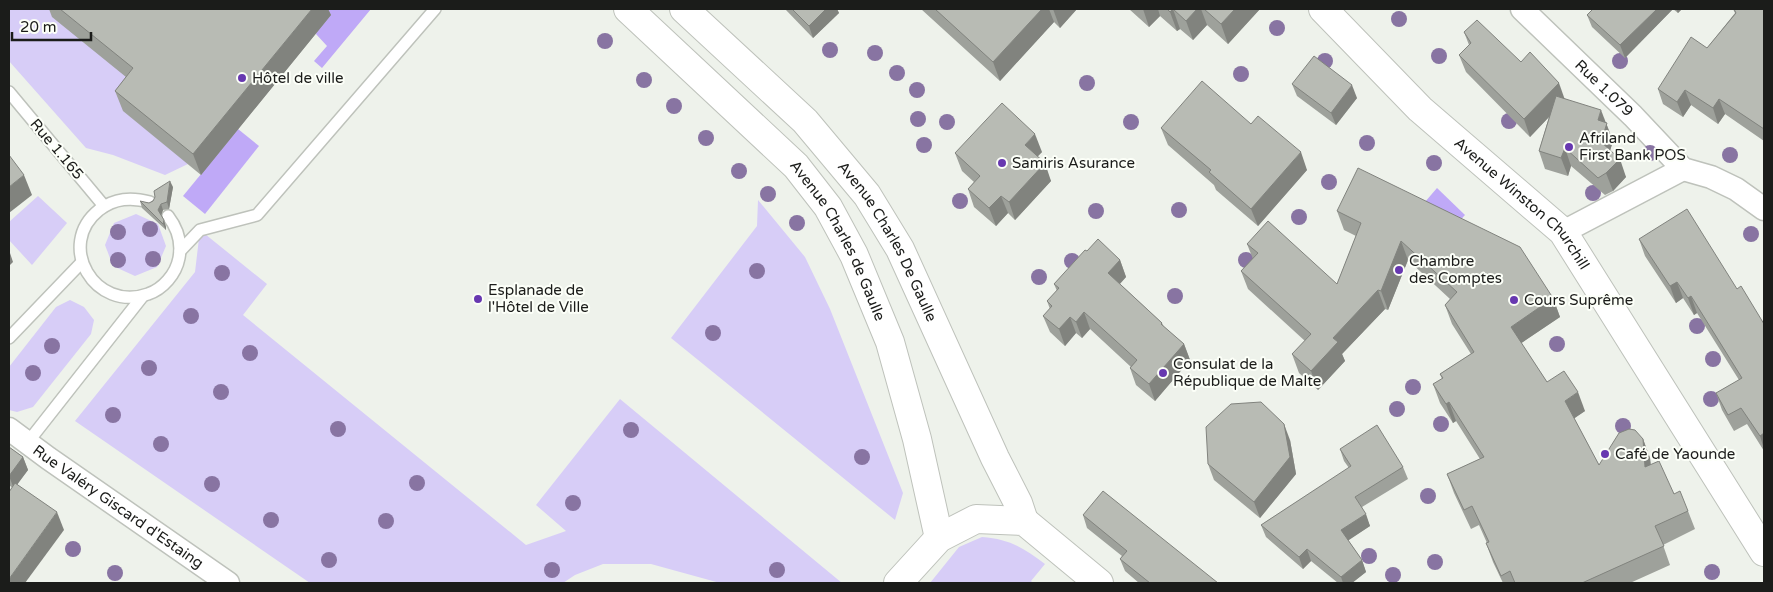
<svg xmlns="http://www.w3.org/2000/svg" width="1773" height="592" viewBox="0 0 1773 592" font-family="'Varela Round',sans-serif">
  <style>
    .green { fill: #d7cdf7 }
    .water { fill: #bfa9f7 }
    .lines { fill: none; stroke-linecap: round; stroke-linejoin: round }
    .lane-casing { stroke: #bec2bb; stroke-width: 14 }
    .street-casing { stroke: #bec2bb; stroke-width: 25 }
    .secondary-casing { stroke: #bec2bb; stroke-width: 30 }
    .lane { stroke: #fff; stroke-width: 11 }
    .street { stroke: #fff; stroke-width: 22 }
    .secondary { stroke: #fff; stroke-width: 28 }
    .tree { fill: #8874a2 }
    .wall { fill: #9ea19b }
    .shaded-wall { fill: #81837e }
    .building { fill: #b8bbb4; stroke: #81837e }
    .poi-dot { fill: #6738b0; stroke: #fcfff8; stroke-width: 2 }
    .labels { text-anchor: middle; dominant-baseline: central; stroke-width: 4; stroke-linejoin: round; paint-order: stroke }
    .poi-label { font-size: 15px; fill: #1b1c1a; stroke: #fcfff8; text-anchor: start }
    .street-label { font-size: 15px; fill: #1b1c1a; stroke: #fcfff8 }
  </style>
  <rect width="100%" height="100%" fill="#eef2eb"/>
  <g class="green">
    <path d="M9,9h50l82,79 47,76 -23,11 -52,-20 -27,-7 -77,-87z"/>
    <path d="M38,196l29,27 -35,42 -23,-25v-18z"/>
    <path d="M758,200l47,57 25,52 73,184 -8,27 -224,-182 86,-112z"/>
    <path d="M136,214l22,10 8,22 -9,21 -22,9 -22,-10 -8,-21 9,-22z"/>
    <path d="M200,230l67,54 -24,31 283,230 40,-14 -30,-26 84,-106 222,184h-122l-69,-19h-48l-28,11 -12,8h-253l-235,-162 120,-149z"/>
    <path d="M70,300l14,7 10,13 -3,14 -58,73 -16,5 -8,-2v-43l47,-60z"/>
    <path d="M982,537c28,2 41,11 63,27l-14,17 2,2h-103l29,-36z"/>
  </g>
  <g class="water">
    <path d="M323,9h48l-49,59 -8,-7 13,-15 -11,-12z"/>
    <path d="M238,129l21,17 -54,68 -22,-18z"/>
    <path d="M1437,188l28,27 -12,13 -28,-26z"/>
  </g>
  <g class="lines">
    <defs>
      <g id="lane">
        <path d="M9,92l95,114"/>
        <path d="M150,202c-19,-5 -35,-4 -51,8 -44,35 -4,103 49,84 15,-5 28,-20 31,-36 3,-16 -1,-29 -11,-42"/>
        <path d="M180,251l20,-21 57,-15 178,-206"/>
        <path d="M9,338l73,-76"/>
        <path d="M28,442l114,-145"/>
      </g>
      <g id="street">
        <path id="s1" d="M1522,9l111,107 50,53 28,8 25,12 28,20"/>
        <path d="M1563,232l120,-63"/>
        <path id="s2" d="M9,429l39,29 180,125"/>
      </g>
      <g id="secondary">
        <path id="s3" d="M628,9l168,157 32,41 26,48 36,87 27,97 22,99"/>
        <path id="s4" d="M684,9l121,112 62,74 33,54 95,209 23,45 6,18"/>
        <path id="s5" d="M1323,9l97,100 143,123 201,320"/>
        <path d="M898,583l41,-45 37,-19 48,2 75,62"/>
      </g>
    </defs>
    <use href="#lane" class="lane-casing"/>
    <use href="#street" class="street-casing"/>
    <use href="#secondary" class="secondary-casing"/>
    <use href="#lane" class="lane"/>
    <use href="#street" class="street"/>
    <use href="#secondary" class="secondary"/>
  </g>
  <g class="tree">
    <circle cx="1399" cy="19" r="8"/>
    <circle cx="1277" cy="28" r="8"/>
    <circle cx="605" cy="41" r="8"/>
    <circle cx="830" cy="50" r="8"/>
    <circle cx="875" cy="53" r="8"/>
    <circle cx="1439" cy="56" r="8"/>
    <circle cx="1325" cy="61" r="8"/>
    <circle cx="1620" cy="61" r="8"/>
    <circle cx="897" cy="73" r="8"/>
    <circle cx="1241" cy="74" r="8"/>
    <circle cx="644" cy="80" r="8"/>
    <circle cx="1087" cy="83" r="8"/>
    <circle cx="917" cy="90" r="8"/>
    <circle cx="674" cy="106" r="8"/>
    <circle cx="918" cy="119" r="8"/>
    <circle cx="1509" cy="121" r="8"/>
    <circle cx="947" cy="122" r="8"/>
    <circle cx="1131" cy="122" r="8"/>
    <circle cx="706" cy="138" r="8"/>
    <circle cx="1367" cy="143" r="8"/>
    <circle cx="924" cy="145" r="8"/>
    <circle cx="1650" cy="153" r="8"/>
    <circle cx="1730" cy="155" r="8"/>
    <circle cx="1434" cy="163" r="8"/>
    <circle cx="739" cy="171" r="8"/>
    <circle cx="1329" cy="182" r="8"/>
    <circle cx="1593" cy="193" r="8"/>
    <circle cx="768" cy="194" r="8"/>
    <circle cx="960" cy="201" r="8"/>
    <circle cx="1179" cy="210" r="8"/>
    <circle cx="1096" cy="211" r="8"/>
    <circle cx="1299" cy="217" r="8"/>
    <circle cx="797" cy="223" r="8"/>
    <circle cx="150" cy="229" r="8"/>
    <circle cx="118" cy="232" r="8"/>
    <circle cx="1751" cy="234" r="8"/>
    <circle cx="153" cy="259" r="8"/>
    <circle cx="118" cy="260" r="8"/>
    <circle cx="1246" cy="260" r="8"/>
    <circle cx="1072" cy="261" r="8"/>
    <circle cx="757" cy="271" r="8"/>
    <circle cx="222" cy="273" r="8"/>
    <circle cx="1039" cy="277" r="8"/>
    <circle cx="1175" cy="296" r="8"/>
    <circle cx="191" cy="316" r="8"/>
    <circle cx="1697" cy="326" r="8"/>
    <circle cx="713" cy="333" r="8"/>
    <circle cx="1557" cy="344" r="8"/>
    <circle cx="52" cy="346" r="8"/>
    <circle cx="250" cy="353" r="8"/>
    <circle cx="1713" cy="359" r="8"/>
    <circle cx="149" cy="368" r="8"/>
    <circle cx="33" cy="373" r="8"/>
    <circle cx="1413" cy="387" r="8"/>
    <circle cx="221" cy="392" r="8"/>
    <circle cx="1711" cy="399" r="8"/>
    <circle cx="1397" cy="409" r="8"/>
    <circle cx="113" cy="415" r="8"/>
    <circle cx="1441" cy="424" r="8"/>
    <circle cx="1623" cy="426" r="8"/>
    <circle cx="338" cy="429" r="8"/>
    <circle cx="631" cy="430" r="8"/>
    <circle cx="161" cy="444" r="8"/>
    <circle cx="862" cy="457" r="8"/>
    <circle cx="417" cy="483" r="8"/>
    <circle cx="212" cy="484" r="8"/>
    <circle cx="1428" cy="496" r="8"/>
    <circle cx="573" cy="503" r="8"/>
    <circle cx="271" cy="520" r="8"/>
    <circle cx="386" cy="521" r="8"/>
    <circle cx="73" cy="549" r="8"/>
    <circle cx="1369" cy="556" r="8"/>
    <circle cx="329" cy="560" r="8"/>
    <circle cx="1435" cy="562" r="8"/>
    <circle cx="552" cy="570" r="8"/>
    <circle cx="777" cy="570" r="8"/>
    <circle cx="1712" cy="572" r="8"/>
    <circle cx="115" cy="573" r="8"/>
    <circle cx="1393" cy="575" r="8"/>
  </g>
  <g class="wall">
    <path d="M49,9h279l3,6 -130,160 -78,-64 -8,-20 11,-14 -74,-60z"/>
    <path d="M785,9h52l2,4 -26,25z"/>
    <path d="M921,9h156l-17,19 -6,-6 -54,59z"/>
    <path d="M1129,9h131l-32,35 -21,-19 -14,15 -13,-11 -3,2 -17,-15 -11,11z"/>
    <path d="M1593,9h89l-4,4 -5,-4 -48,49 -33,-31 -5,-12z"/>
    <path d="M1733,9h31v132l-39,-27 -7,10 -27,-19 -8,12 -20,-13 -5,-15 49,-41 28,-35z"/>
    <path d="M1464,32l57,30 43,36 42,25 7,18 -3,10 16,26 -13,14 -8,4 -34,-29 -3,10 -23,-7 -6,-18 10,-34 -19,20 -64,-65 -7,-17 10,-10z"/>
    <path d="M1292,84l65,14 -21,27 -39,-29z"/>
    <path d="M1251,124l56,46 -49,56 -42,-36 -2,-5 -46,-40 -7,-17z"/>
    <path d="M1042,152l-5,5 14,24 -36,39 -7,-7 -12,13 -22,-19 -6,-18 6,-7 -12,-11 -7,-18z"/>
    <path d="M173,187l-4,22 -6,1 -2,5 5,12v3l-24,-22 -2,-7 9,2z"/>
    <path d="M1337,211l216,87 7,19 -39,26 26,39 38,29 -11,7 25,47 44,-26 7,19 1,7 37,46 7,18 -32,16 7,20 -40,18h-127l-10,-21 -7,-19h1l-8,-18 -8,4 -17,-36 -7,-19 33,-15 -24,-38 -3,2 -13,-20 -7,-19 9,-5 -2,-5 31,-20 -19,-30 -7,-19 5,-6 -42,-39 -20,50 -3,-1 -43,45 3,7 -27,29 -19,-17 -7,-19 13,-13 -57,-52 -7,-18 12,-12 -6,-15 90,40 19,-48 -12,-6z"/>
    <path d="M1639,239l98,50 27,35v127l-17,-27 -13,7 -12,-21 -6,-17 23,-13 -42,-67 -3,2 -11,-17 -7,5 -31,-47z"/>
    <path d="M1087,251l33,9 6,17 -6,7 42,39 2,4 20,17 6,16 -35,41 -19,-16 -6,-17 1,-1 -41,-38 -8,9 -6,-5 -11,13 -15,-14 -7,-16 7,-7 -3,-8 10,-10 -3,-7z"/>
    <path d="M1290,440l6,34 -36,44 -46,-38 -6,-16z"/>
    <path d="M9,447l14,10 5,13 -11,14 47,46 -55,-45z"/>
    <path d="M1340,449l63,18 5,12 -46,28 8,19 -22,14 14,20 4,12 -14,11h-14l-27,-22 -8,8 -37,-32 -5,-12 88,-57 -5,-7z"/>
    <path d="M1083,515l135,68h-79l-14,-12 -5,-12 2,-3 -35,-28z"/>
  </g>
  <g class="shaded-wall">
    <path d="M312,9h16l3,6 -130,160 -8,-21z"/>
    <path d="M826,9h11l2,4 -26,25 -4,-12z"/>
    <path d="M1042,9h7l5,13 -54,59 -7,-19z"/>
    <path d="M1053,9h24l-17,19z"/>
    <path d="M1143,9h15l2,7 -11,11z"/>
    <path d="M1173,9l7,20 -3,2 -7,-19z"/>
    <path d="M1197,9h4l6,16 -14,15 -7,-19z"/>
    <path d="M1235,9h25l-32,35 -7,-20z"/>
    <path d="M1657,9h16l-48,49 -5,-13z"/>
    <path d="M1676,9h6l-4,4z"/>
    <path d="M1559,83l6,17 -35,37 -6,-18z"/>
    <path d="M1352,85l5,13 -21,27 -5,-12z"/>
    <path d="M1685,90l6,15 -8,12 -6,-15z"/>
    <path d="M1719,99l6,15 -7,10 -5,-16z"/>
    <path d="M1601,110l12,31 -6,19 -6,-18 -3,-22z"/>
    <path d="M1035,134l7,18 -11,11 -6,-18z"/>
    <path d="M1565,148l6,18 -3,10 -7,-18z"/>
    <path d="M1301,152l6,18 -49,56 -7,-17z"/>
    <path d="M1620,159l6,18 -13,14 -7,-18z"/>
    <path d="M1045,163l6,18 -36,39 -6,-18z"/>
    <path d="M24,175l8,20 -23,18v-26z"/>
    <path d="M170,181l3,6 -4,22 -2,-7z"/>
    <path d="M1001,196l7,17 -12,13 -7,-18z"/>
    <path d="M161,204l2,6 -2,6 -3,-6z"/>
    <path d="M164,220l2,7v3l-3,-6z"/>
    <path d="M1401,241l7,19 -20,50 -7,-19z"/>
    <path d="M9,250l4,12 -4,4z"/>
    <path d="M1120,260l6,17 -12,13 -6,-17z"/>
    <path d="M1677,282l6,16 -7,5 -6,-17z"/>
    <path d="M1378,290l7,19 -43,45 3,7 -27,29 -7,-19 22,-33z"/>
    <path d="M1691,296l6,17 -3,2 -6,-17z"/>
    <path d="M1553,298l7,19 -43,29 -6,-19z"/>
    <path d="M1084,312l6,17 -8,9 -6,-16z"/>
    <path d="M1070,317l6,16 -11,13 -6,-17z"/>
    <path d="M1184,344l6,16 -35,41 -6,-17z"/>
    <path d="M1578,392l7,19 -13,9 -7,-19z"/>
    <path d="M1449,402l7,19 -3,2 -7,-19z"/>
    <path d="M1284,424l6,16 6,34 -36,44 -6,-16z"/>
    <path d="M1764,433v16l-4,-13z"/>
    <path d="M1643,439l7,19 2,28 -7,-19z"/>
    <path d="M23,457l5,13 -14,19 -5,-13z"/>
    <path d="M57,512l7,18 -39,53h-16v-4z"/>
    <path d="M1366,514l4,12 -24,16 -5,-12z"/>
    <path d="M1307,549l4,12 -8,8 -4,-12z"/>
    <path d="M1362,560l4,12 -14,11h-9l-2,-6z"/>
  </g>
  <g class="building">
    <path d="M60,9h252l-119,145 -78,-63 18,-23z"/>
    <path d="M792,9h34l-17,17z"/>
    <path d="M935,9h107l-49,53z"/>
    <path d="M1167,9h30l-11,12 -13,-12 -3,3z"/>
    <path d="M1204,9h31l-14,15z"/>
    <path d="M1593,9h64l-37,36 -33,-30z"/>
    <path d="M1734,9h30v120l-45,-30 -6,9 -28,-18 -8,12 -19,-13 33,-52 16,11 29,-35z"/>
    <path d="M1477,20l44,42 9,-10 29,31 -35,36 -65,-64 12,-12 -7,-11z"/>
    <path d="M1314,56l38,29 -21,28 -39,-29z"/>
    <path d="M1202,81l49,43 7,-8 43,36 -50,57 -42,-37 2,-2 -50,-42z"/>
    <path d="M1556,96l45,14 -3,10 9,3 -6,19 19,17 -14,14 -8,5 -33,-30 -4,10 -22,-7z"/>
    <path d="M1002,103l33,31 -10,11 20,18 -36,39 -8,-6 -12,12 -21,-19 12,-13 -25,-23z"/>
    <path d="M9,155l15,20 -15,12z"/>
    <path d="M1358,168l162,79 33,51 -42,29 36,55 17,-11 14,21 -13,9 34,64 20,-32 10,-4 6,1 8,9 2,28 14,-6 15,33 6,-3 8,20 -33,15 9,20 -82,37h-67l-5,-12 -9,5 -15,-33 3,-1 -17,-36 -8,4 -17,-36 37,-17 -35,-55 -3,2 -13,-20 10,-6 -3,-4 34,-22 -29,-47 12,-13 -56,-51 -20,50 -3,-1 -45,48 5,4 -27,29 -19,-17 19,-20 -70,-63 17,-18 -11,-9 21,-23 69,63 24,-61 -24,-12z"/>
    <path d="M170,181l-3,21 -6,2 -3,6 6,10 -1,4 -23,-23 9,2 4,-2 2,-4 -1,-6z"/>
    <path d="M1687,209l50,80 4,-3 23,38v109l-4,3 -19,-28 -13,7 -12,-22 26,-15 -51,-82 -3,2 -11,-16 -7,4 -31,-47z"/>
    <path d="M1098,239l22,21 -12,13 54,50 -1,1 23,20 -35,40 -19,-16 7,-8 -53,-48 -8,10 -6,-5 -11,12 -16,-13 9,-10 -5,-5 12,-13 -5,-4 31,-34 2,1z"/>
    <path d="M1261,402l23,22 6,33 -36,45 -46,-38 -2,-37 25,-23z"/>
    <path d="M1377,425l26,42 -48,30 11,17 -25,16 21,30 -21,17 -34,-28 -8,8 -38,-32 90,-59 -11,-17z"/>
    <path d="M9,447l14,10 -14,19z"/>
    <path d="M15,483l42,29 -48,67v-87z"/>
    <path d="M1103,491l115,92h-68l-30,-24 7,-8 -44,-36z"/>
  </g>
  <g class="poi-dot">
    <circle cx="242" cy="78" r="5"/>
    <circle cx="1569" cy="147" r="5"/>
    <circle cx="1002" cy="163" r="5"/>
    <circle cx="1399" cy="270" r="5"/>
    <circle cx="478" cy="299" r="5"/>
    <circle cx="1514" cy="300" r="5"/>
    <circle cx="1163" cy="373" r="5"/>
    <circle cx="1605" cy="454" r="5"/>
  </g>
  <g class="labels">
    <g class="poi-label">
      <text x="252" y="78">Hôtel de ville</text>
      <text x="1579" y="138">Afriland<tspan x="1579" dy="17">First Bank POS</tspan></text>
      <text x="1012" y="163">Samiris Asurance</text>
      <text x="1409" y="261">Chambre<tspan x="1409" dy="17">des Comptes</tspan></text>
      <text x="488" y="290">Esplanade de<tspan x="488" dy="17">l'Hôtel de Ville</tspan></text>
      <text x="1524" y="300">Cours Suprême</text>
      <text x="1173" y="364">Consulat de la<tspan x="1173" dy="17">République de Malte</tspan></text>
      <text x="1615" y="454">Café de Yaounde</text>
    </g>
    <g class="street-label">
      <text stroke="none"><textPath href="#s1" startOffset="114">Rue 1.079</textPath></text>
      <text transform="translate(57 149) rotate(50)">Rue 1.165</text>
      <text stroke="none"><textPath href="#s5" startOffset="279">Avenue Winston Churchill</textPath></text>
      <text stroke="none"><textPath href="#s3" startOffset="316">Avenue Charles de Gaulle</textPath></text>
      <text stroke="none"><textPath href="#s4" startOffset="312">Avenue Charles De Gaulle</textPath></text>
      <text stroke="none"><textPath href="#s2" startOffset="134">Rue Valéry Giscard d'Estaing</textPath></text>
    </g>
  </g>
  <rect width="1773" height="592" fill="none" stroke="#1b1c1a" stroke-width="20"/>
  <path d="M12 32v8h79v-8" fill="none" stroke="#1b1c1a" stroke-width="2.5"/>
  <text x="20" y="32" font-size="15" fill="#1b1c1a" stroke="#fcfff8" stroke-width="4" paint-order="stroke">20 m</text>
</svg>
